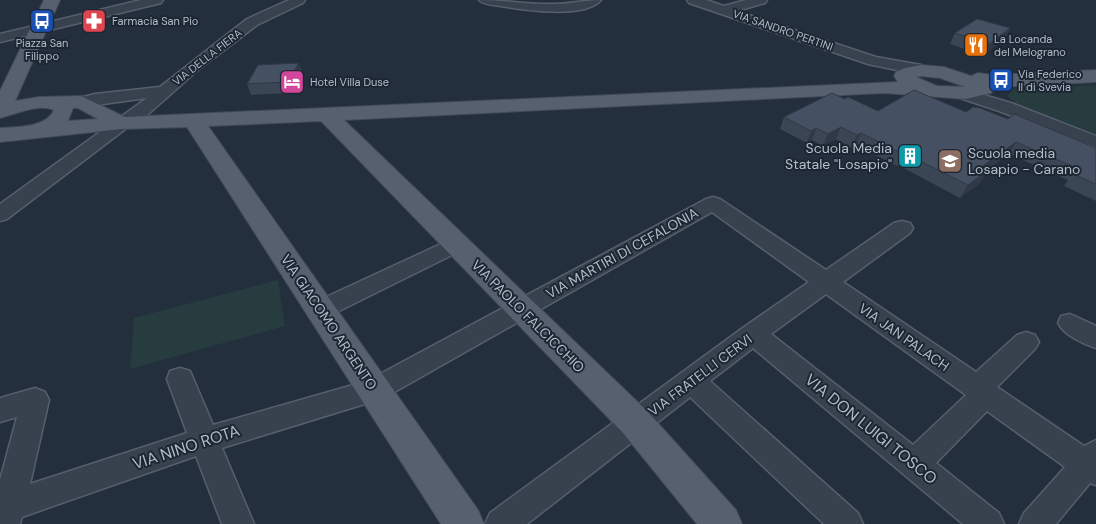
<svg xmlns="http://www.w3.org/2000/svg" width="1096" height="524" viewBox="0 0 1096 524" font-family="'DM Sans',sans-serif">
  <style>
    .green { fill: #263c3f }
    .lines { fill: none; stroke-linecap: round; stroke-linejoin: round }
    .minor-casing { stroke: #565f6c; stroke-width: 3 }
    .major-casing { stroke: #414a57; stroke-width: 2 }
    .minor { fill: #38414e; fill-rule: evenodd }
    .major { fill: #56606e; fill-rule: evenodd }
    .wall { fill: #3b4654 }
    .shaded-wall { fill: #303945 }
    .building { fill: #455162; stroke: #303945 }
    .labels { text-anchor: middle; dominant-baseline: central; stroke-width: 4; stroke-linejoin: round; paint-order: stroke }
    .far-poi-label { font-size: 11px; fill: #b4bcc9; stroke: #1d2633; text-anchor: start }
    .far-street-label { font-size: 11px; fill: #b4bcc9; stroke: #1d2633 }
    .poi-label { font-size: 14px; fill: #b4bcc9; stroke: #1d2633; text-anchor: end }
    .street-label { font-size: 14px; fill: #b4bcc9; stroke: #1d2633 }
    .near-street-label { font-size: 16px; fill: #b4bcc9; stroke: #1d2633 }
  </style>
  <rect width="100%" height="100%" fill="#242f3e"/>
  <g class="green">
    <path d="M1096,85v49l-79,-30 -10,-8 6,-7z"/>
    <path d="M278,280l7,46 -155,43 4,-51z"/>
  </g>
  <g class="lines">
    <defs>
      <g id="minor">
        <path d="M141,0h22l-2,3 -161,39v-8z"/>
        <path d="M289,0h16l-2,3 -46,22 -59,45 -53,47 -17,10 -121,92 -7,2v-17l147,-106 -66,9 -6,-2 -2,-3 2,-3 20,-5 65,-7 87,-68z"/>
        <path d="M479,0c25,0 50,5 75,4 16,0 31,-4 47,-4 -16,19 -78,10 -100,6 -7,-1 -17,-1 -22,-6z"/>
        <path d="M687,0h19l18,6 22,-6h21l-2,3 -28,8 139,46 45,8 5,2 3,3 -3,3 -5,2 -53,-11 -179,-61z"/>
        <path d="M963,89l48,14 85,33v11l-97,-36 -42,-14 -2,-3 2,-3z"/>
        <path d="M713,197l7,2 106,71 68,-47 8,-2 8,2 3,5 -3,5 -67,49 133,90 41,-37 9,-3 9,3 4,7 -4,7 -38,38 87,59 12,-6v45l-6,-2 -34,41h-37l5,-11 41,-46 -78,-56 -51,52 63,50 5,11h-41l-210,-176 -43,33 148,132 5,11h-39l-134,-127 -163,127h-42l5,-11 254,-186 65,-45 -97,-70 -328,186 -162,50 32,76h-32l-26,-68 -174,61 -2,7h-20v-44l17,-63 -17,5v-24l35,-10 10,4 4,8 -19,84 157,-51 -20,-54 3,-8 10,-3 10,3 23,54 154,-44 339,-182zM826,294l140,101 -53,50 -142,-111z"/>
        <path d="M456,237l8,2 3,5 -3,5 -135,67 -9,3 -9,-3 -3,-6 3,-6z"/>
        <path d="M1070,314l26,12v22c-13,-4 -32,-13 -38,-25l3,-7z"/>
      </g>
      <path id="major" d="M44,0h16l-45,101 24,-4 42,-1 44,21 773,-35 -4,-6 2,-4 9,-4 16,-3 23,2 27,9 7,-3 16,2 102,-5v12l-97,5 -8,6 -25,6 -82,-6 -540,27 304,292 88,98 6,14h-45l-73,-90 -303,-313 -113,5 270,384 6,14h-43l-254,-397 -65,2 -122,13v-14c17,-1 46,0 54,-18 -15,-7 -38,4 -54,8v-27zM921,76l19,2 26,9 -29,-1 -21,-9zM73,108h5l20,11 -30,2z"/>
    </defs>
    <use href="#minor" class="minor-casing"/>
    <use href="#major" class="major-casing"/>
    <use href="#minor" class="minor"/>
    <use href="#major" class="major"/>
  </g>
  <g class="wall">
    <path d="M1010,28l-6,11 -21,16 -33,-11 5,-11z"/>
    <path d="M303,74l-12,19 -40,2 -4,-11z"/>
    <path d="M845,99l33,12 88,1 42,7 88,29v53l-32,-15 4,-6 -59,-26 -23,16 -6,13 -20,15 -62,-33 -1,1 -41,-21 -4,3 -16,-9 -13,7 -11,-6 -5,3 -27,-14 4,-12z"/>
  </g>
  <g class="shaded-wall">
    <path d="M1010,28l-6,11 -21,16 6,-11z"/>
    <path d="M299,63l4,11 -12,19 -4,-11z"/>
    <path d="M841,127l-5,12 -13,7 5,-12z"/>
    <path d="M816,128l-4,12 -5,3 4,-12z"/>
    <path d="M861,133l-5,12 -4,3 5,-13z"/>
    <path d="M1016,142l-7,12 -36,26 7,-12z"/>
    <path d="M987,171l-7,12 -20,15 8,-13z"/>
  </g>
  <g class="building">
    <path d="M977,19l33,9 -21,16 -34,-11z"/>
    <path d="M299,63l-12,19 -40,2 11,-19z"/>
    <path d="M914,90l52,22 7,-5 7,1 28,11 6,-5 82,34v36l-23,-10 6,-5 -63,-27 -36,26 7,3 -19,14 -64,-32 -1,1 -42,-21 -4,2 -16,-8 -13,7 -12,-6 -5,3 -27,-14 48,-24 13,6 3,-2 30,14z"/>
  </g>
  <defs>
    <symbol id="bus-square" viewBox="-11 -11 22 22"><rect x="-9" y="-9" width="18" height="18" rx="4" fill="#1a4fb4" stroke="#1d2633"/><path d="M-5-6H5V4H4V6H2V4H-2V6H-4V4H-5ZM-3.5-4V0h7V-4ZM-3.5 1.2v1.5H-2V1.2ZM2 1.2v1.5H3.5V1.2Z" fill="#fff"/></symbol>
    <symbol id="pharmacy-square" viewBox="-11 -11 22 22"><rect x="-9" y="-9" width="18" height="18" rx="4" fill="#e0444e" stroke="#1d2633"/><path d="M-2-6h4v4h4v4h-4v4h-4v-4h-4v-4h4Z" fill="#fff"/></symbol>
    <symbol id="restaurant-square" viewBox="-11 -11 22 22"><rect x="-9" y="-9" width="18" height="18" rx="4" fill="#e8710a" stroke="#1d2633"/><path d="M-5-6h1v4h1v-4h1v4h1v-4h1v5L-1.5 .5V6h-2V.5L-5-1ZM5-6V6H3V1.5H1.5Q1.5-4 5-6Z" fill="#fff"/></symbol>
    <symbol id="hotel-square" viewBox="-11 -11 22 22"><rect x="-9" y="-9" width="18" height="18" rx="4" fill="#d1479c" stroke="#1d2633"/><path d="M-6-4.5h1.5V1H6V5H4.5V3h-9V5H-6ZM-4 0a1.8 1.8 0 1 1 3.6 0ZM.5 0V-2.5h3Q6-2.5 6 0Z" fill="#fff"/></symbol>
    <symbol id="building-square" viewBox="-11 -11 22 22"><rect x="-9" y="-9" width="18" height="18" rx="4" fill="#0f9aa8" stroke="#1d2633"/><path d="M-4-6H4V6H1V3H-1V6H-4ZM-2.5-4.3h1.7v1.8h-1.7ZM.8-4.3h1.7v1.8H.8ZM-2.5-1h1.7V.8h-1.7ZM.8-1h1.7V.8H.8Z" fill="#fff"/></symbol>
    <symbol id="school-square" viewBox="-11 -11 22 22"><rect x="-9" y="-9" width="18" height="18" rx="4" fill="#8d6e63" stroke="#1d2633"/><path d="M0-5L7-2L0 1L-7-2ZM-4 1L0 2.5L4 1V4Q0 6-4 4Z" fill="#fff"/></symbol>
  </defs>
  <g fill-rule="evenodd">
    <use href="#bus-square" x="28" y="7" width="28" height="28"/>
    <use href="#pharmacy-square" x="80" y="7" width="28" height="28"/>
    <use href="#restaurant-square" x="962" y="31" width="28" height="28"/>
    <use href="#bus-square" x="987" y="66" width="28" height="28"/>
    <use href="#hotel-square" x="278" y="68" width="28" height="28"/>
    <use href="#building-square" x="896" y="142" width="28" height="28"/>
    <use href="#school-square" x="936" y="147" width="28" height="28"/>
  </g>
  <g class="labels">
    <g class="far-poi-label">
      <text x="112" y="21">Farmacia San Pio</text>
      <text x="994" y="39">La Locanda<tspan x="994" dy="13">del Melograno</tspan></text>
      <text x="42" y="43" text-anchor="middle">Piazza San<tspan x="42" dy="13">Filippo</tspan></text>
      <text x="1018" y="74">Via Federico<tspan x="1018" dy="13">II di Svevia</tspan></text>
      <text x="310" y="82">Hotel Villa Duse</text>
    </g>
    <g class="far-street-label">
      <text transform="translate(783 30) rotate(19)">VIA SANDRO PERTINI</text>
      <text transform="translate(207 57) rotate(-38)">VIA DELLA FIERA</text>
    </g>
    <g class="poi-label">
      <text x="892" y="148">Scuola Media<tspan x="892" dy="16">Statale "Losapio"</tspan></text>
      <text x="968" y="153" text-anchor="start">Scuola media<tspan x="968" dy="16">Losapio - Carano</tspan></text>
    </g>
    <g class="street-label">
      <text transform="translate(622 253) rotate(-29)">VIA MARTIRI DI CEFALONIA</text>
      <text transform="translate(528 316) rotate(45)">VIA PAOLO FALCICCHIO</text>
      <text transform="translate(329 322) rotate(56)">VIA GIACOMO ARGENTO</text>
      <text transform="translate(904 337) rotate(35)">VIA JAN PALACH</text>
      <text transform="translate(700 375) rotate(-37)">VIA FRATELLI CERVI</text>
    </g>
    <g class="near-street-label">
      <text transform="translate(871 429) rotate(39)">VIA DON LUIGI TOSCO</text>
      <text transform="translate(186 447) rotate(-18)">VIA NINO ROTA</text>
    </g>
  </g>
</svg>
